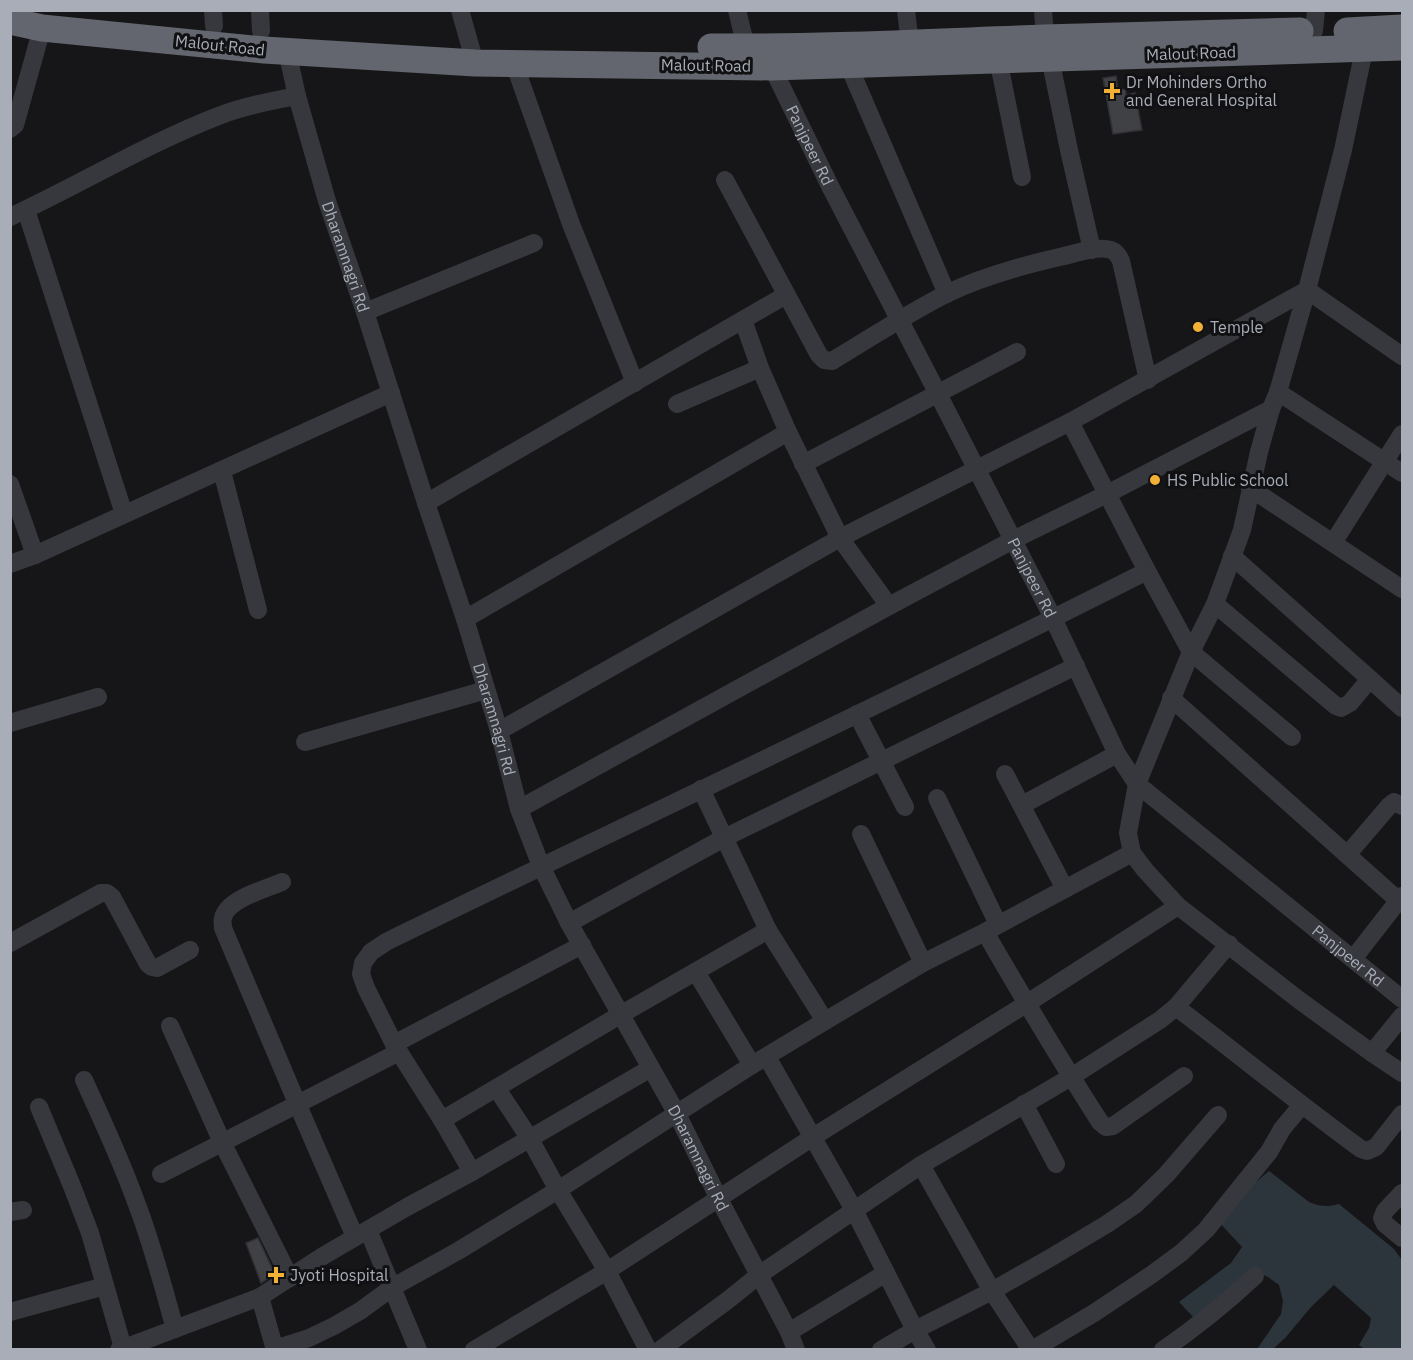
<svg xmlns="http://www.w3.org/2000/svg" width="1413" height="1360" viewBox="0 0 1413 1360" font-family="'IBM Plex Sans',sans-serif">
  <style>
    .water { fill: #2c353c }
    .building { fill: #404145; stroke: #303034; stroke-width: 1.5 }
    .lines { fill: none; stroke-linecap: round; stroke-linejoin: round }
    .minor { stroke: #37383d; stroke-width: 18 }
    .highway { stroke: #63666e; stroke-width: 27 }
    .poi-dot { fill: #f2b134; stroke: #111113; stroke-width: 2 }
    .labels { text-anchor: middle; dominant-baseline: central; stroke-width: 6; stroke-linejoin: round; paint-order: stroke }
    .street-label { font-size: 16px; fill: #a8adb8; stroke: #111113 }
    .poi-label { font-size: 16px; fill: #a8adb8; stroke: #111113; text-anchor: start }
  </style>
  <rect width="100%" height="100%" fill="#161618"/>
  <path class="water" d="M1269,1171l40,31c11,5 19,5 30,2l55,45 8,11v89h-38l-5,-4 10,-17 2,-10 -37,-33 -23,22 -25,30 -13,12h-16l24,-35 2,-13 -4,-16 -11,-8 -14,-6 -58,49 -17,-18 52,-39 11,-16 -25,-27 20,-22z"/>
  <g class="building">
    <path d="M1116,76l2,14 8,-1v6l9,-2 7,37 -29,4 -10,-56z"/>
    <path d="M258,1238l17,36 -14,9 -15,-40z"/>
  </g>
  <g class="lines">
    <g class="minor">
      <path d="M213,10l1,16"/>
      <path d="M260,10l1,21"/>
      <path d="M460,10l15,53"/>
      <path d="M737,10l9,37"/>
      <path d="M906,10l4,34"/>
      <path d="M1043,10l2,28"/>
      <path d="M1314,31l2,-21"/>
      <path d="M1364,50l-21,100 -36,140 -29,102 -7,17 -12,43 -17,78 -27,74 -24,48 -54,132 -9,49 4,20 13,17 33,36 121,94 73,53 30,20"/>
      <path id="s1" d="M287,51l10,45 30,105 38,111 61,191 39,116 34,112 20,78 22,57 28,57 108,191 42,85 70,133 7,18"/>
      <path d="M1050,58l19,92 23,100"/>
      <path d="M998,59l24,118"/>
      <path d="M514,63l57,161 64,159"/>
      <path d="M848,64l99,230"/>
      <path id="s2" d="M772,67l58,119 108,208 115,224 64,136 20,30 265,215"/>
      <path d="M10,129l5,-4 27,-97"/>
      <path d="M725,180l94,175 5,5 8,1c38,-23 75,-47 114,-67 37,-18 78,-29 118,-38 13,-3 42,-13 52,-3 2,3 4,5 5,8l27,119"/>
      <path d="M26,210l98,304"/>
      <path d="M10,217c71,-33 138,-74 211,-102 24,-9 50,-14 76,-19"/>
      <path d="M365,312l169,-69"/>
      <path d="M743,320l17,48 28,64 52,106 49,68"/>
      <path d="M1278,392l124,81"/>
      <path d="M677,404l83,-36"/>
      <path d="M1070,422l77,149 44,81 101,85"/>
      <path d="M803,464l214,-112"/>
      <path d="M222,471l36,139"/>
      <path d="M10,484l25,71"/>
      <path d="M1250,488l152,101"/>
      <path d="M426,503l360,-208"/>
      <path d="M1333,543l69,-109"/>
      <path d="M1232,556l138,123"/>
      <path d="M10,564l25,-9 356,-162"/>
      <path d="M1215,604l121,102 5,2 9,-5 20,-24 32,29"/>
      <path d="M465,619l323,-187"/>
      <path d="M1171,698l228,203"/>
      <path d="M857,714l48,93"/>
      <path d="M10,723l88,-26"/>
      <path d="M499,731l341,-193 230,-116 237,-132 95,66"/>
      <path d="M305,742l181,-52"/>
      <path d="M1005,774l60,115"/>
      <path d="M701,789l67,141 57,91"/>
      <path d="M937,798l61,126"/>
      <path d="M1022,805l95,-51"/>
      <path d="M519,809l370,-203 124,-66 94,-46 164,-85"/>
      <path d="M861,834l62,129"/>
      <path d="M1347,855l42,-49 5,-4 8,4"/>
      <path d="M282,882c-16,7 -55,17 -59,36 -1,3 0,7 0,10l74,175 58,134"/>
      <path d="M569,923l155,-85 352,-172"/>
      <path d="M985,932c37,64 75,128 115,190l6,5 7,-1 71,-50"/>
      <path d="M10,943l91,-50h6l5,4 36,67 4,3 5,1 33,-18"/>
      <path d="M1353,959l49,-63"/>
      <path d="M696,972l56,93"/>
      <path d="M1176,1007c62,47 122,96 185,142l6,2 9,-4 26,-33"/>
      <path d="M170,1026l52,116 68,136"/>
      <path d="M394,1044l188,-99"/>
      <path d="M1372,1053l30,-37"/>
      <path d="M767,1057l87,153 61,120 12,20"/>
      <path d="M84,1080c18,40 37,80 52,122 16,41 27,84 39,127"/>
      <path d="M497,1089l33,50 28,51 49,81 41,79"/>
      <path d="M1024,1104l32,60"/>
      <path d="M39,1107l33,79 18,47 33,115"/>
      <path d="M442,1120l178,-105 148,-85"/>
      <path d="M921,1165l71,126 39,59"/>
      <path d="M472,1172l-30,-52 -48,-76 -28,-56 -5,-14 2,-11 8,-11 15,-10c254,-124 509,-243 761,-371"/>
      <path d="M161,1174l238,-122"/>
      <path d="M1402,1193l-17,18 -3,7 3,6 17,14"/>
      <path d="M10,1212l13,-2"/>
      <path d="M368,1230l50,120"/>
      <path d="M260,1297l15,53"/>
      <path d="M10,1312l95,-26"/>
      <path d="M789,1332l97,-59"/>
      <path d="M274,1349l35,-11 25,-12 26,-15 33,-24 65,-36 100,-61 194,-125 73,-44 98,-58 62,-31 147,-79"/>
      <path d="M119,1350l141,-53 63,-41 84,-49 65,-35 179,-104"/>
      <path d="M474,1350l133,-79 206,-134 213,-133 152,-98"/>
      <path d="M660,1350l68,-50 31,-25 162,-110 150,-88 89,-57 16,-13 53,-63"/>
      <path d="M881,1350l34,-20 77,-39 58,-33 57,-34 29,-20 30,-29 52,-60"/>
      <path d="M1032,1350l62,-37 57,-38 30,-22 25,-23 63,-78 13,-23 20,-24"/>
      <path d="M1163,1350c35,-24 62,-46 92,-74"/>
    </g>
    <g class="highway">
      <path d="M10,21l32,7 222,22 211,13 297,4 630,-20"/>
      <path d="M1347,31l55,-3"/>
      <path d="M711,47c111,1 222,-5 333,-9 85,-3 171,-4 256,-7"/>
    </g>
  </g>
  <g class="poi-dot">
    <path d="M1109 82h6v6h6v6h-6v6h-6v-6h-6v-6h6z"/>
    <circle cx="1198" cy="327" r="6"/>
    <circle cx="1155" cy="480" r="6"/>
    <path d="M273 1266h6v6h6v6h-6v6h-6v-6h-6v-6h6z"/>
  </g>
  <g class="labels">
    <g class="street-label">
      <text transform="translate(220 45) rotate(6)">Malout Road</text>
      <text transform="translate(1191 53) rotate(-2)">Malout Road</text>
      <text transform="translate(706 65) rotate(1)">Malout Road</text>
      <text stroke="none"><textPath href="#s2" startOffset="87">Panjpeer Rd</textPath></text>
      <text stroke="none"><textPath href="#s1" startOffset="214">Dharamnagri Rd</textPath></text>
      <text stroke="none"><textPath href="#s2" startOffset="573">Panjpeer Rd</textPath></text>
      <text stroke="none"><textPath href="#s1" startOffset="700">Dharamnagri Rd</textPath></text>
      <text stroke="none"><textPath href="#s2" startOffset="1077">Panjpeer Rd</textPath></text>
      <text stroke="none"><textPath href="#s1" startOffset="1186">Dharamnagri Rd</textPath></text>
    </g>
    <g class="poi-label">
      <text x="1126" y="82">Dr Mohinders Ortho<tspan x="1126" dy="18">and General Hospital</tspan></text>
      <text x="1210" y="327">Temple</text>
      <text x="1167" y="480">HS Public School</text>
      <text x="290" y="1275">Jyoti Hospital</text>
    </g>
  </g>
  <rect width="1413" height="1360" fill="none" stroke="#a8adb8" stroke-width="24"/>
</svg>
